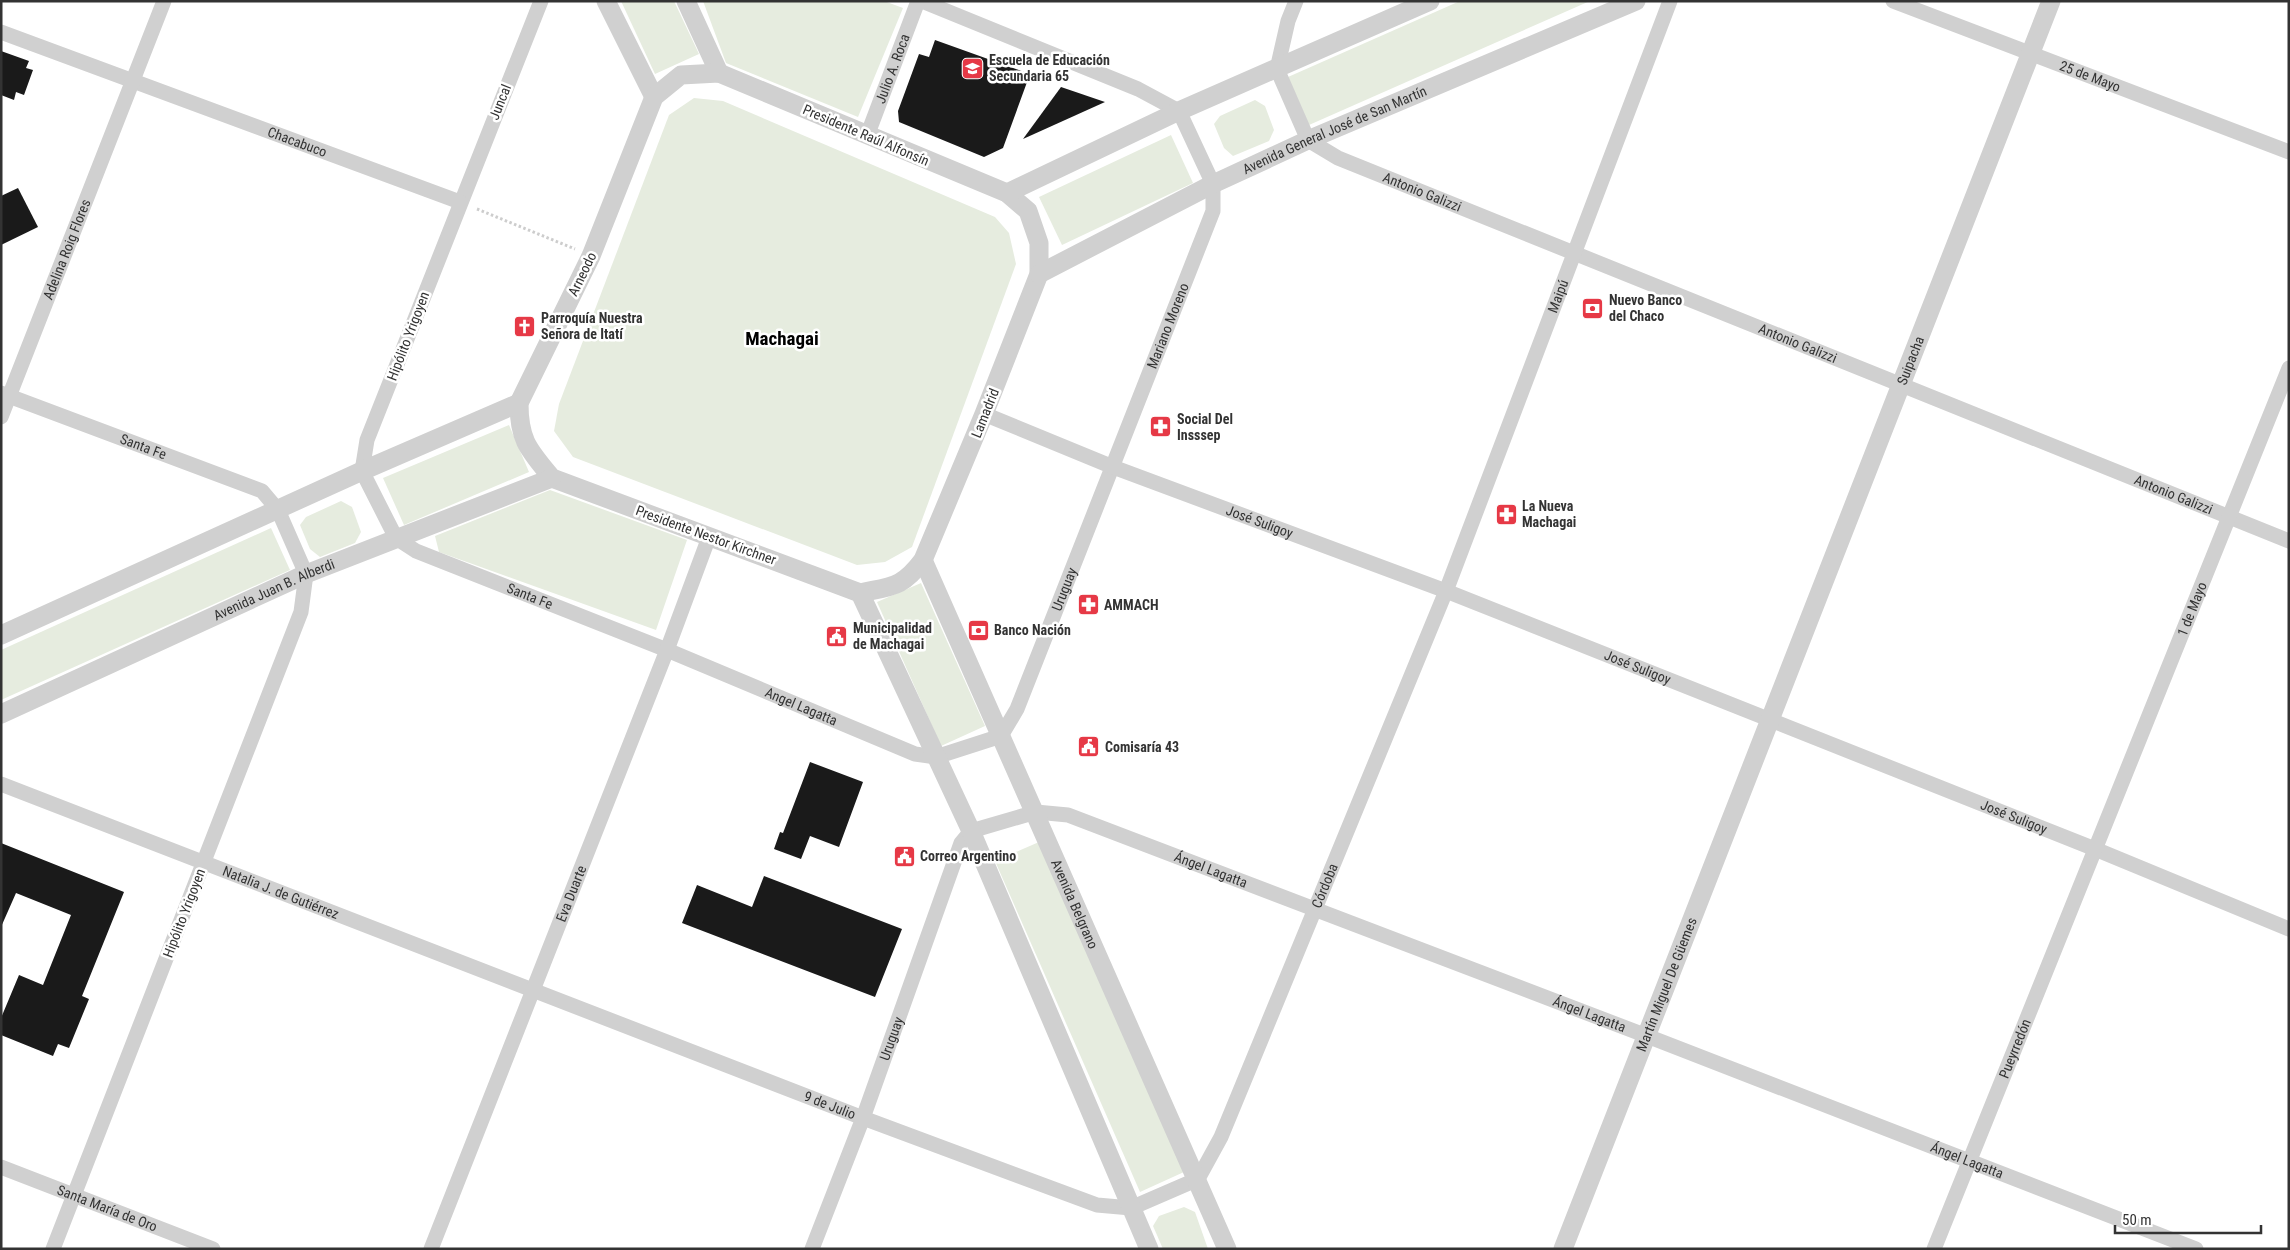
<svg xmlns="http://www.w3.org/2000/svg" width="2290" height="1250" viewBox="0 0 2290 1250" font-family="'Roboto Condensed',sans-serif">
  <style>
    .green { fill: #e6ecdf }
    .building { fill: #1a1a1a }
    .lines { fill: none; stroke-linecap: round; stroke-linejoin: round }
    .path { stroke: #cdcdcd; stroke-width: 3; stroke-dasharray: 2.5 2.5; stroke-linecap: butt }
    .minor { stroke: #d0d0d0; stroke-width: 15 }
    .tertiary { stroke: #d0d0d0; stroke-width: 19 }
    .labels { text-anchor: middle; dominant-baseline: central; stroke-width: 5; stroke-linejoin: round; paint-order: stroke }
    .poi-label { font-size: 14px; font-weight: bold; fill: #333; stroke: #fff; text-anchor: start }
    .street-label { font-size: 14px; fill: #333; stroke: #fff }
    .district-label { font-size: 19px; font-weight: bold; fill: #000; stroke: #fff }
  </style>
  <rect width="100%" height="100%" fill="#fff"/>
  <g class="green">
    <path d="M621,1h53l25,53 -44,20z"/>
    <path d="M703,1h181l19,7 -45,109 -132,-54z"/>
    <path d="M1460,1h130l-281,124 -21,-48z"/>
    <path d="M694,98l29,3 272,116 14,16 7,31 -104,283 -27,15 -28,3 -284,-108 -19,-26 5,-27 110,-289z"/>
    <path d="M1255,100l10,6 9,24 -5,11 -36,15 -9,-8 -10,-24 6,-8z"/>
    <path d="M1171,135l22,48 -131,62 -23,-48z"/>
    <path d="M509,425l20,47 -125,53 -21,-47z"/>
    <path d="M550,490l137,50 -31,90 -217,-78 -4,-16z"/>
    <path d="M341,501l11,6 9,25 -6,11 -35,14 -10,-8 -10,-24 6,-8z"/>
    <path d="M271,528l19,42 -289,130v-50z"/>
    <path d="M921,583l64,143 -44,20 -64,-144z"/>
    <path d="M1039,842l145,330 -44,20 -145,-331z"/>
    <path d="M1184,1207l11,5 13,37h-45l-10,-23 6,-10z"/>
  </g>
  <g class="building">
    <path d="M935,40l95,34 -27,74 -19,9 -85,-35 -1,-11 21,-57 10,3z"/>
    <path d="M1,51l28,10 -3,7 7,2 -9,25 -8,-3 -2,8 -13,-5z"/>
    <path d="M1061,87l44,15 -82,37z"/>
    <path d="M18,188l20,39 -37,18v-49z"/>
    <path d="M810,762l53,20 -24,65 -29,-11 -9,23 -27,-10 6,-17 3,1z"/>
    <path d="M1,843l123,49 -42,104 7,3 -20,49 -11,-4 -5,12 -52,-21v-17l18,-43 24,10 28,-70 -55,-22 -15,34z"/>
    <path d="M764,876l138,53 -27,68 -193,-74 15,-38 55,22z"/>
  </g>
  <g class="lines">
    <path class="path" d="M477,209l98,40"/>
    <g class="minor">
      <path id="s1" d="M541,1l-174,439 -5,31 34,67 20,13 251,99 248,104 21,3 65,-21 16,-27 196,-498v-27l-34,-73 -41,-22 -216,-88"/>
      <path id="s2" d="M1296,1l-8,20 -11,48 31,71 30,18 951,383"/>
      <path id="s3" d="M1893,1l396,151"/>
      <path id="s4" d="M1,32l459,170"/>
      <path id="s5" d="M867,136l51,-135"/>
      <path id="s6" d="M1,393l261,98 16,19 28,64 -5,38 -248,637"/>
      <path id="s7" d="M984,414l129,53 333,124 649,258 194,80"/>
      <path id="s8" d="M1,417l163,-416"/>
      <path id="s9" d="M1,784l862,334 234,87 34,3 67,-29 23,-42 225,-546 224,-590"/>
      <path id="s10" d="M1,1167l212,82"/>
      <path id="s11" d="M431,1249l236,-599 42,-113"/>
      <path id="s12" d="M812,1249l51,-131 98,-275 10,-12 65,-19 32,3 579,221 549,213"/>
      <path id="s13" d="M1934,1249l355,-881"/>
    </g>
    <g class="tertiary">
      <path d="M606,1l48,96"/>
      <path d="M686,1l33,72"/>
      <path d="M719,73l288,120 21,18 11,32v31l-55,140 -61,146c-21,28 -31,26 -63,33l-308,-115c-23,-28 -33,-37 -33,-75l72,-147 63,-159 27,-22z"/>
      <path d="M1007,193l172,-82 251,-110"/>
      <path id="s14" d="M1039,274l174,-90 95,-44 328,-139"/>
      <path id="s15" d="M923,560l304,689"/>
      <path d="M860,593l111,238 178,418"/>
      <path d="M1,635l361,-164 157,-68"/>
      <path id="s16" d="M1,714l305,-140 246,-96"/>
      <path id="s17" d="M1563,1249l488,-1248"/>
    </g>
  </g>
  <defs>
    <symbol id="school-square" viewBox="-11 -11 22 22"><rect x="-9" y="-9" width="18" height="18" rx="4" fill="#e63946" stroke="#fff"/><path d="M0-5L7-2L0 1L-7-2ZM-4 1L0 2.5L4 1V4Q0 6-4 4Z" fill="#fff"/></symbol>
    <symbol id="bank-square" viewBox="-11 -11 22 22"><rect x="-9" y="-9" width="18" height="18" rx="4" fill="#e63946" stroke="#fff"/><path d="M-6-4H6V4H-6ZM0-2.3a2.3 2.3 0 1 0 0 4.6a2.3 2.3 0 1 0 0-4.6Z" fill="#fff"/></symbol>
    <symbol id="church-square" viewBox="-11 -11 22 22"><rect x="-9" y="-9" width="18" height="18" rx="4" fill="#e63946" stroke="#fff"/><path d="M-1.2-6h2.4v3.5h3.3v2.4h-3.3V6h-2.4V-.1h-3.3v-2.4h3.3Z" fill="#fff"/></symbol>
    <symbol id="pharmacy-square" viewBox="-11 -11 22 22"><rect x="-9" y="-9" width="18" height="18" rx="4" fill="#e63946" stroke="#fff"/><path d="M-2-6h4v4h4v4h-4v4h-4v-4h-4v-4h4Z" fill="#fff"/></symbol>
    <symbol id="civic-square" viewBox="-11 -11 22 22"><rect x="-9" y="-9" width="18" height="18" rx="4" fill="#e63946" stroke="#fff"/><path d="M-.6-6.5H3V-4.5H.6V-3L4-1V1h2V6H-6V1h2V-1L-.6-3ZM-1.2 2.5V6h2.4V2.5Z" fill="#fff"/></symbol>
  </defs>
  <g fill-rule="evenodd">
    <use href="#school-square" x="960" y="56" width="25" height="25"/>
    <use href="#bank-square" x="1580" y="296" width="25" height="25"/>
    <use href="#church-square" x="512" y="314" width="25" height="25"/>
    <use href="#pharmacy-square" x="1148" y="414" width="25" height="25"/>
    <use href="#pharmacy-square" x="1494" y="502" width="25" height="25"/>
    <use href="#pharmacy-square" x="1076" y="592" width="25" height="25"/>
    <use href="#bank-square" x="966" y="618" width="25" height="25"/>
    <use href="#civic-square" x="824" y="624" width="25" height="25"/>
    <use href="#civic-square" x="1076" y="734" width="25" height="25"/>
    <use href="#civic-square" x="892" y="844" width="25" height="25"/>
  </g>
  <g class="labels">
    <g class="poi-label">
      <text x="989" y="60">Escuela de Educación<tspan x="989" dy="16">Secundaria 65</tspan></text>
      <text x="1609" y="300">Nuevo Banco<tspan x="1609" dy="16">del Chaco</tspan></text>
      <text x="541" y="318">Parroquía Nuestra<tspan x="541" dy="16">Señora de Itatí</tspan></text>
      <text x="1177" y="419">Social Del<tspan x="1177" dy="16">Insssep</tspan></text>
      <text x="1522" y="506">La Nueva<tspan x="1522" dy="16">Machagai</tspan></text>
      <text x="1104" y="605">AMMACH</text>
      <text x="853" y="628">Municipalidad<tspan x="853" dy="16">de Machagai</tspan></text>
      <text x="994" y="630">Banco Nación</text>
      <text x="1105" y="747">Comisaría 43</text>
      <text x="920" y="856">Correo Argentino</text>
    </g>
    <g class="street-label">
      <text stroke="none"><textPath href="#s5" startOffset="72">Julio A. Roca</textPath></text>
      <text stroke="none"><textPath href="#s3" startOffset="211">25 de Mayo</textPath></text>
      <text transform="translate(500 102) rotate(-68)">Juncal</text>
      <text stroke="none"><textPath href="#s14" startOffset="329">Avenida General José de San Martín</textPath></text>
      <text transform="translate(866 135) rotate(23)">Presidente Raúl Alfonsín</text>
      <text stroke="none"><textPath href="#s4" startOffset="316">Chacabuco</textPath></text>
      <text stroke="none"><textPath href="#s2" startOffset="274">Antonio Galizzi</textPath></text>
      <text stroke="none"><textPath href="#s8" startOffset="180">Adelina Roig Flores</textPath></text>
      <text transform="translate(582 274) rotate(-64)">Arneodo</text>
      <text stroke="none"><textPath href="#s9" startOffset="2235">Maipú</textPath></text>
      <text stroke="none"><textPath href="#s1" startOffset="1674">Mariano Moreno</textPath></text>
      <text transform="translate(408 336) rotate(-69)">Hipólito Yrigoyen</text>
      <text stroke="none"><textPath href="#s2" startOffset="679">Antonio Galizzi</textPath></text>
      <text stroke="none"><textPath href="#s17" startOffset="954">Suipacha</textPath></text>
      <text transform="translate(985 413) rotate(-68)">Lamadrid</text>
      <text stroke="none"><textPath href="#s6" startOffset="152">Santa Fe</textPath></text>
      <text stroke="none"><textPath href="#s2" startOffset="1084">Antonio Galizzi</textPath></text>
      <text stroke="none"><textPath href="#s7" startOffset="296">José Suligoy</textPath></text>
      <text transform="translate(706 535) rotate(20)">Presidente Nestor Kirchner</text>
      <text stroke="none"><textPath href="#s1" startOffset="1391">Uruguay</textPath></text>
      <text stroke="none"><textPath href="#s16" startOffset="300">Avenida Juan B. Alberdi</textPath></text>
      <text stroke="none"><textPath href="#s1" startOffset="725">Santa Fe</textPath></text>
      <text stroke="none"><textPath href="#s13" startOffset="690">1 de Mayo</textPath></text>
      <text stroke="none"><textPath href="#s7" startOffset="701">José Suligoy</textPath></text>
      <text stroke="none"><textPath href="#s1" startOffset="1018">Angel Lagatta</textPath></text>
      <text stroke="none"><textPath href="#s7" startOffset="1106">José Suligoy</textPath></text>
      <text stroke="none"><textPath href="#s12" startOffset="701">Ángel Lagatta</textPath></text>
      <text stroke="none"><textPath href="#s9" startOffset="1601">Córdoba</textPath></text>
      <text stroke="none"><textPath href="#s9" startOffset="300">Natalia J. de Gutiérrez</textPath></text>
      <text stroke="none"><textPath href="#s11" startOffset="382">Eva Duarte</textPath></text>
      <text stroke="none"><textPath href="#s15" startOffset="376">Avenida Belgrano</textPath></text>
      <text transform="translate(184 913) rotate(-69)">Hipólito Yrigoyen</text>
      <text stroke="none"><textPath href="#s17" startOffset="284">Martín Miguel De Güemes</textPath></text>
      <text stroke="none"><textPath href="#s12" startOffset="1106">Ángel Lagatta</textPath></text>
      <text stroke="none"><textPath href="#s12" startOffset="225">Uruguay</textPath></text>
      <text stroke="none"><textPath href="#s13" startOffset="216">Pueyrredón</textPath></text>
      <text stroke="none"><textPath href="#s9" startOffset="889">9 de Julio</textPath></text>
      <text stroke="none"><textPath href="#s12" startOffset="1511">Ángel Lagatta</textPath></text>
      <text stroke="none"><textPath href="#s10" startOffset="114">Santa María de Oro</textPath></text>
    </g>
    <g class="district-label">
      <text x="782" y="338">Machagai</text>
    </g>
  </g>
  <rect width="2290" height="1250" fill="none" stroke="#333333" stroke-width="5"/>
  <path d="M2115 1225v8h146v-8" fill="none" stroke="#333333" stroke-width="2.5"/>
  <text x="2122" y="1225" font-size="15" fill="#333333" stroke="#ffffff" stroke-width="4" paint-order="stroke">50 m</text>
</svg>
